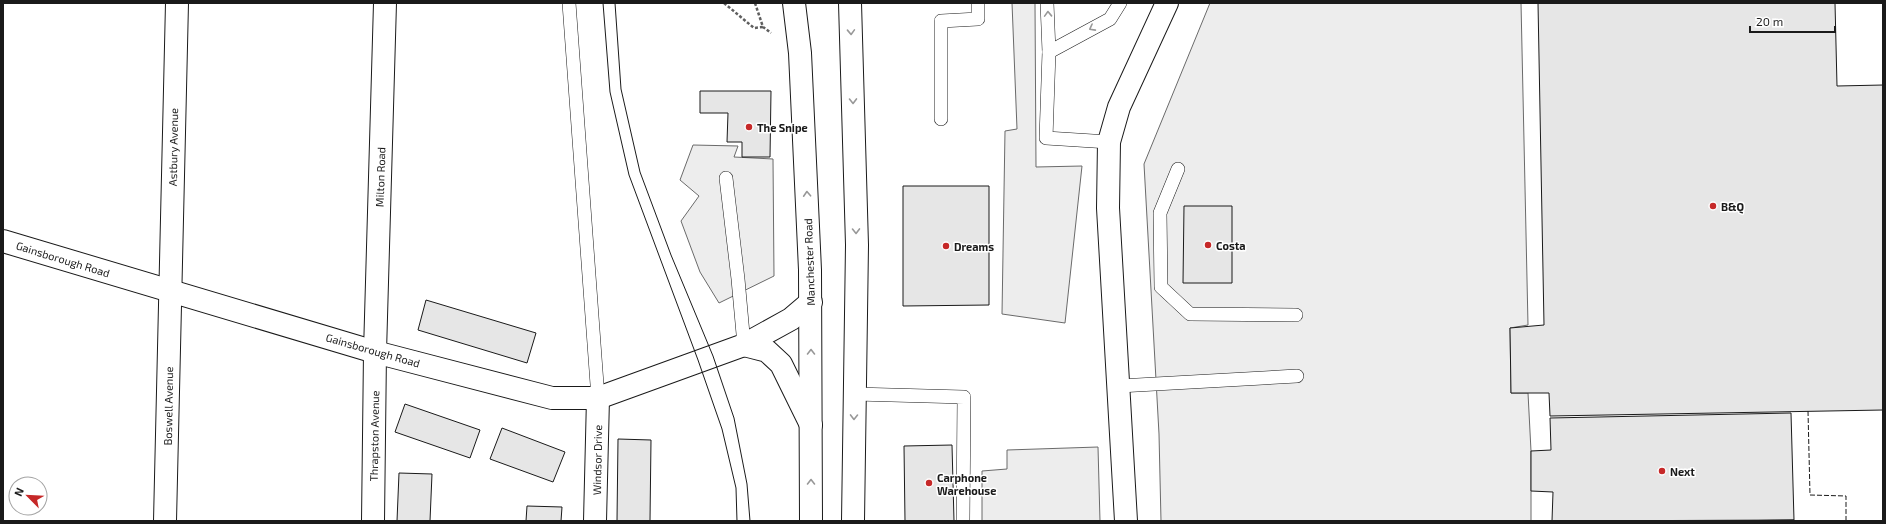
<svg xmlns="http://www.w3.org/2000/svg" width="1886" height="524" viewBox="0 0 1886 524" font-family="'Exo 2',sans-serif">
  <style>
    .built { fill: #ededed; stroke: #6a6a6a }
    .building { fill: #e6e6e6; stroke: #1a1a1a }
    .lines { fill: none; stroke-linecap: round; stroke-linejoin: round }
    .service-casing { stroke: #1a1a1a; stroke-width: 14 }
    .minor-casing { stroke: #1a1a1a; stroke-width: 24 }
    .trunk-casing { stroke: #1a1a1a; stroke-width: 24 }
    .path { stroke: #5f5f5f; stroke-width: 2.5; stroke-dasharray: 3 2; stroke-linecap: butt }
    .service { stroke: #fff; stroke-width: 13 }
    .minor { stroke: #fff; stroke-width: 22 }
    .trunk { stroke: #fff; stroke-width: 22 }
    .tram { stroke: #1a1a1a; stroke-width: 1 }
    .fence { stroke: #1a1a1a; stroke-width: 1; stroke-dasharray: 5 2; stroke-linecap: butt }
    .oneway { stroke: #989898 }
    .poi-dot { fill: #c62828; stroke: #fff; stroke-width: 1.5 }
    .labels { text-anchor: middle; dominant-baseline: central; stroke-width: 3; stroke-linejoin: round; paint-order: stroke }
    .poi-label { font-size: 11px; font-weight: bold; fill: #1a1a1a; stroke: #fff; text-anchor: start }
    .street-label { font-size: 11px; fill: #1a1a1a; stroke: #fff }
  </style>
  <rect width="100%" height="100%" fill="#fff"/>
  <g class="built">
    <path d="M1012,3h23l1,164 46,-1 -17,157 -63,-9 3,-183 12,-2z"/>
    <path d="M1210,3h311l7,322 -18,3 1,65h17l3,58v70h-370l-2,-87 -15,-270z"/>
    <path d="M693,145l45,1 -4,11 39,2 1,117 -55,27 -19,-31 -19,-51 18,-25 -19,-16z"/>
    <path d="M1098,447l2,74h-118v-50l25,-2v-19z"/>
  </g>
  <g class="building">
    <path d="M1538,3h297l2,83 46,-1v325l-333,6 -1,-23h-38l-1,-65 34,-3z"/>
    <path d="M700,91h71l-1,66h-28v-15h-15l1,-29h-28z"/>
    <path d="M903,186h86v119l-86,1z"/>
    <path d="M1184,206h48v77h-49z"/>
    <path d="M426,300l110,33 -9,30 -109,-33z"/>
    <path d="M405,404l75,26 -10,28 -75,-26z"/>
    <path d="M1791,413l3,107 -242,1 1,-29 -22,-1v-40l20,-1 -1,-32z"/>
    <path d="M502,428l63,24 -12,30 -63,-23z"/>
    <path d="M618,439l33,1 -1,81h-33z"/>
    <path d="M952,445l2,76h-49l-1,-75z"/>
    <path d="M399,473l33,1 -2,47h-33z"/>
    <path d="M527,506l35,1 -1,14h-35z"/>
    <path d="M1794,520l1,1h-71z"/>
  </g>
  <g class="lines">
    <defs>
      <g id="service">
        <path d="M569,3l29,395"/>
        <path d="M1047,3l2,49 -3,86 63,4"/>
        <path d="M1049,52l61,-33 10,-16"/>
        <path d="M941,119v-98l37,-2v-16"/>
        <path d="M1178,169l-18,44 1,74 29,27 106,1"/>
        <path d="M726,178l12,101 6,66"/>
        <path d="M1119,386l178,-10"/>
        <path d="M855,394l109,3 -1,124"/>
      </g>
      <g id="minor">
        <path d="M3,241l372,111 177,46h46l146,-53 47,-26 20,-17"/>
        <path d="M744,345l23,6 14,13 30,61"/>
        <path d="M165,521l12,-518"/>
        <path d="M373,521l2,-169 10,-349"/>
        <path d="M595,521l3,-123"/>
        <path d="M1126,521l-18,-313 1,-66 10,-35 48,-104"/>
      </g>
      <g id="trunk">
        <path d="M794,3l6,50 10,217 1,251"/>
        <path d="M850,3l7,242 -4,276"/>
      </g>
    </defs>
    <use href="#service" class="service-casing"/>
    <use href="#minor" class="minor-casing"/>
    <use href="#trunk" class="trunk-casing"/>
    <g class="path">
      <path d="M724,3l30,25 9,-1"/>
      <path d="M755,3l8,24 8,6"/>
    </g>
    <use href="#service" class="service"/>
    <use href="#minor" class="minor"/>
    <use href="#trunk" class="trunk"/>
    <g class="tram">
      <path d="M603,3l7,89 19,83 69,185 24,69 14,59 1,33"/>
      <path d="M615,3l6,86 19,83 31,83 42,101 21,62 13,66 3,37"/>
    </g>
    <path class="fence" d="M1808,411l2,84 36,1v25"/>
  </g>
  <defs><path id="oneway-chevron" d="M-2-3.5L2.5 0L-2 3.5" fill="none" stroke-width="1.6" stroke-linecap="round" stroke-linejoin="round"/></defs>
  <g class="oneway">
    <use href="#oneway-chevron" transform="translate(1048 14) rotate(-92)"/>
    <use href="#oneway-chevron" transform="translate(1092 28) rotate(152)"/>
    <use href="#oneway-chevron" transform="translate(851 32) rotate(88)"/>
    <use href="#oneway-chevron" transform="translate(853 101) rotate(89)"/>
    <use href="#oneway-chevron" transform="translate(807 194) rotate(-93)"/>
    <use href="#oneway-chevron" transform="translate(856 231) rotate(89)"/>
    <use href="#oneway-chevron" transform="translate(811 352) rotate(-90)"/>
    <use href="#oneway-chevron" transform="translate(854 417) rotate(91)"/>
    <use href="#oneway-chevron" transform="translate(811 482) rotate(-90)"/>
  </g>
  <g class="poi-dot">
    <circle cx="749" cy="127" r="4"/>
    <circle cx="1713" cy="206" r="4"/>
    <circle cx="1208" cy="245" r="4"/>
    <circle cx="946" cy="246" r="4"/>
    <circle cx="1662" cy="471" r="4"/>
    <circle cx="929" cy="483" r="4"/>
  </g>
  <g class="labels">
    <g class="poi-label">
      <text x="757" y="127">The Snipe</text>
      <text x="1721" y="206">B&amp;Q</text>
      <text x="1216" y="245">Costa</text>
      <text x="954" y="246">Dreams</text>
      <text x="1670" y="471">Next</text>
      <text x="937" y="477">Carphone<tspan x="937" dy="13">Warehouse</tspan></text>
    </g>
    <g class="street-label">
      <text transform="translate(173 147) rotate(-89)">Astbury Avenue</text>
      <text transform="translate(380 177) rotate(-88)">Milton Road</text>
      <text transform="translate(63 259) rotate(17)">Gainsborough Road</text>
      <text transform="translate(809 262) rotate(-92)">Manchester Road</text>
      <text transform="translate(373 350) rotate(16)">Gainsborough Road</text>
      <text transform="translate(168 406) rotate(-89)">Boswell Avenue</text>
      <text transform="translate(374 436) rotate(-89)">Thrapston Avenue</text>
      <text transform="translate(597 460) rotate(-89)">Windsor Drive</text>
    </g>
  </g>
  <rect width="1886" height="524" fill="none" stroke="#1a1a1a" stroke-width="8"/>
  <g transform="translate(28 496) rotate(294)"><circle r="19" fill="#ffffff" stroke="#a3a3a3"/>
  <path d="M0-3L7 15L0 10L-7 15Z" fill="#c62828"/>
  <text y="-6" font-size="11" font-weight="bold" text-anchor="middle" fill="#1a1a1a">N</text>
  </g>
  <path d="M1750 26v6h85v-6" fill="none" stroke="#1a1a1a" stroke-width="2"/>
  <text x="1756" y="26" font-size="12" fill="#1a1a1a" stroke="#ffffff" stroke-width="3" paint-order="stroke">20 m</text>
</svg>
